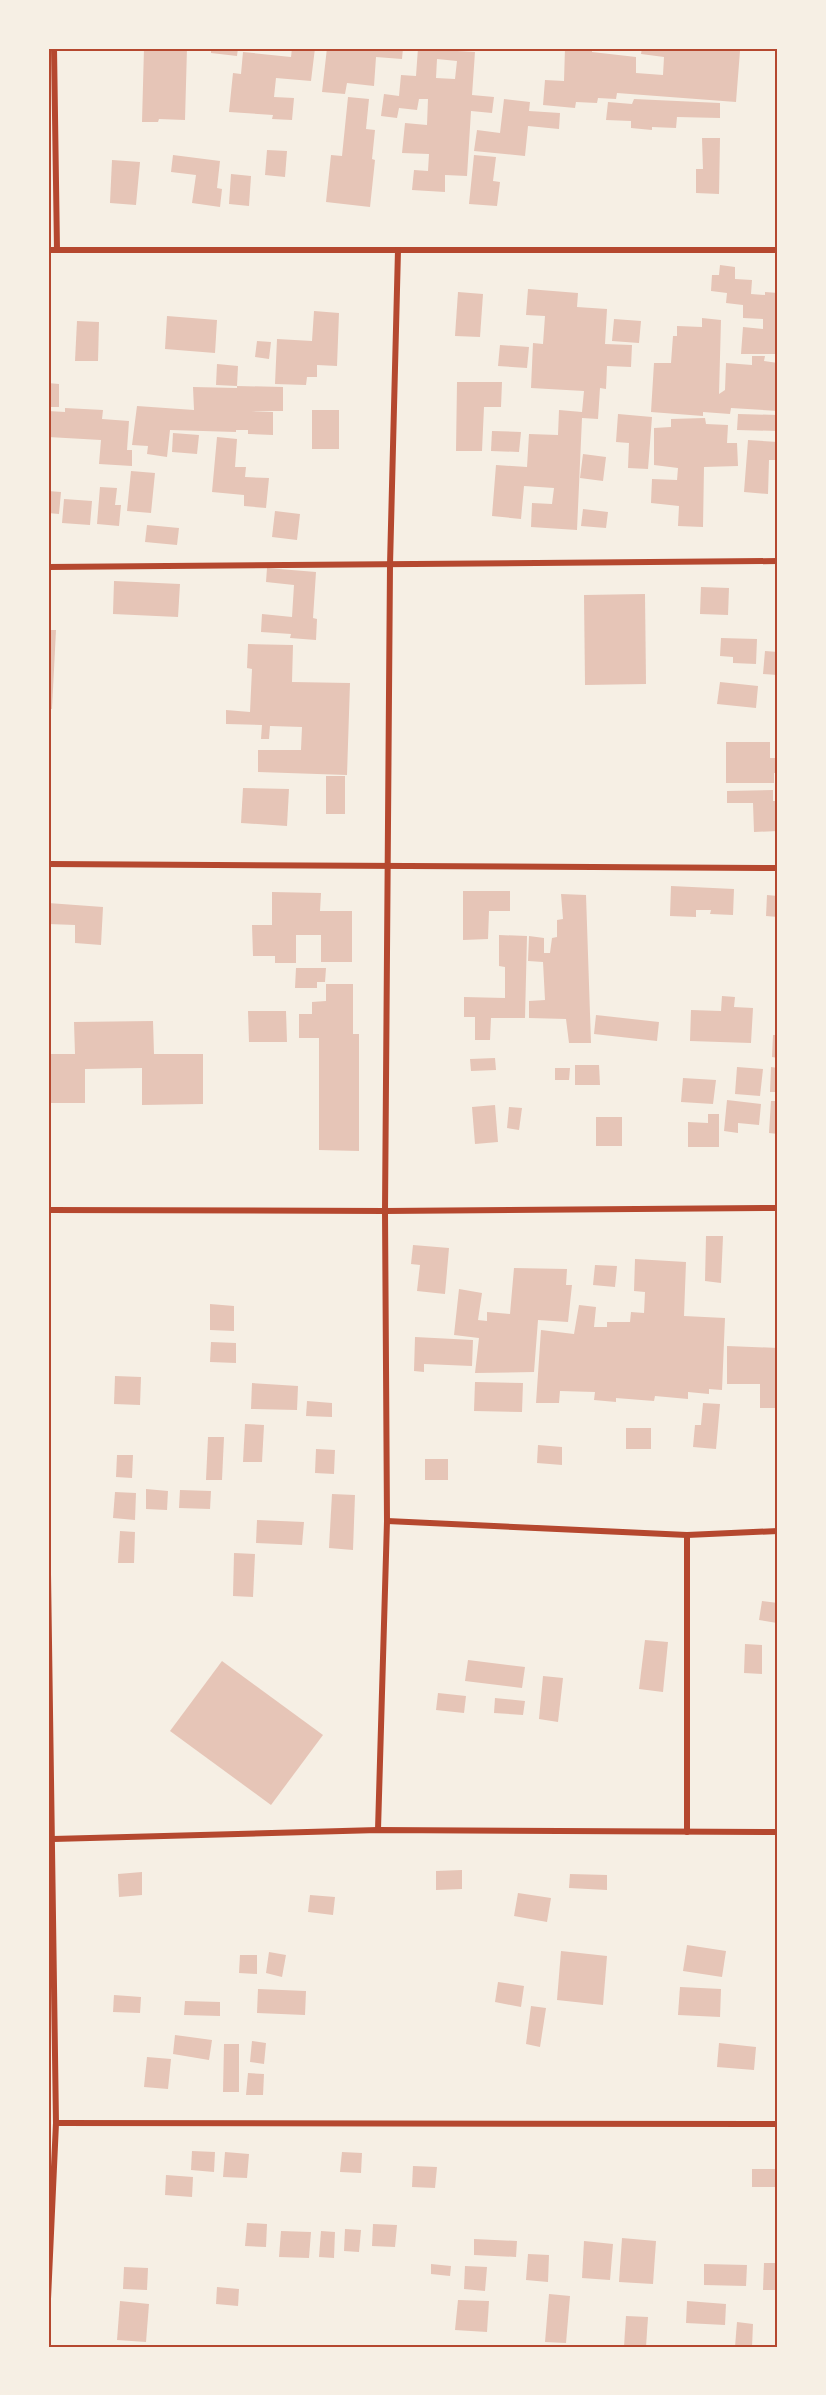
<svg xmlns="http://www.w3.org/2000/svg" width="826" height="2395" viewBox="0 0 826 2395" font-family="'Exo 2',sans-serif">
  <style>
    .building { fill: #e6c5b7; fill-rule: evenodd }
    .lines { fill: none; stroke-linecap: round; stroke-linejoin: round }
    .minor { stroke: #b5482f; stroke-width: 6 }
    .neatline { fill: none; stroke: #b5482f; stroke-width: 2 }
  </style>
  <rect width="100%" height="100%" fill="#f6efe4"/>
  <g class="building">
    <path d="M144,48h43l-2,72 -26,-1 -1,3h-16z"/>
    <path d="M211,48h27l-1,8 -26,-3z"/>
    <path d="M292,48h23l-4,33 -35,-3 -2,19 20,1 -2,22 -20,-1 1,-4 -44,-3 4,-39 8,1 2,-22 48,5z"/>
    <path d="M327,48h76l-1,11 -26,-2 -2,29 -27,-3 -2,11 -23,-2z"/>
    <path d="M418,48h40l-1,3 18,1 -3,43 22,2 -2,16 -21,-2 -4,65 -22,-1v17l-33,-2 2,-20 14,1 1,-17 -27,-1 3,-30 22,2 1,-26h-9l-2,11 -18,-2 -2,10 -16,-2 3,-22 15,2 2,-21 15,1zM437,59l20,2 -2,18 -19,-1z"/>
    <path d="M565,48h27v4l44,5v16l27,2 1,-18 -23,-3 1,-6h59l39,3 -4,51 -119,-9 -1,6 -18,-1 -1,5 -21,-1 -1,6 -32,-3 2,-25 19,1z"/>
    <path d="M348,97l21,2 -3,30 9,1 -3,29 3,1 -5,47 -44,-5 5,-47 11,1z"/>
    <path d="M504,99l26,3 -1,9 31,2 -1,16 -31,-3 -3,30 -51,-5 3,-21 23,3z"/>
    <path d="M634,99l86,4v15l-43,-1 -1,11 -24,-1v3l-21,-2v-7l-25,-1 2,-18 24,2z"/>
    <path d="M702,138h18l-1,56 -23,-1v-24h7z"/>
    <path d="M267,150l20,1 -2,26 -20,-2z"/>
    <path d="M173,155l47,6 -3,27 5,1 -2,18 -28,-4 4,-28 -25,-3z"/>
    <path d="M474,155l22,2 -3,24 7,1 -3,24 -28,-2z"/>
    <path d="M112,160l28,2 -4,43 -26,-2z"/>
    <path d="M231,174l20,2 -2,30 -20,-2z"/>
    <path d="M720,265l15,2v12l17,1 -1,14 14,1v-3l13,1v61h-37l2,-27 20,2v-10l-20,-1v-13l-17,-2 1,-10 -16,-2 1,-16h7z"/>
    <path d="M528,289l50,4 -1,14 30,2 -2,35 27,1 -1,22 -24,-1 -1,23 -6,-1 -2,31 -16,-1 -5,112 -46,-3 1,-24 20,1 2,-16 -30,-2 -3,33 -29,-3 4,-51 31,2 2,-33 29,1 1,-25 23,2 2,-21 -53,-3 2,-45 10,1 2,-28 -19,-1z"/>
    <path d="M458,292l25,2 -3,43 -25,-1z"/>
    <path d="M314,311l25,2 -2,53 -20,-1v12h-10l-1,8 -31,-1 2,-45 35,2z"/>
    <path d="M167,316l50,4 -2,33 -50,-4z"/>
    <path d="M702,318l19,2 -2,74 6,-4 1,-27 26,2v-9h13l-1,5 14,2v48l-47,-3 -1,6 -27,-2v4l-52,-4 3,-49h17l2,-27h4v-10l25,1z"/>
    <path d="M614,319l27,2 -2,22 -27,-2z"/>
    <path d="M77,321l22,1 -1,39h-23z"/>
    <path d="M257,341l14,1 -2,17 -14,-2z"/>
    <path d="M500,345l29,2 -2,21 -29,-2z"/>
    <path d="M217,364l21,2 -1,20 -21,-1z"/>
    <path d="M457,382h45l-1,25h-17l-2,44h-26z"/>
    <path d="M48,383l11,1v23h-11z"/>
    <path d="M237,386l46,1v24h-32l22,1v23l-25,-1v-4h-12v2l-66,-2 -3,27 -20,-3 1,-8 -16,-1 5,-39 57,4 -1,-23 44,1z"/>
    <path d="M65,408l38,2 -1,9 27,2 -2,29h5v16l-33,-2 2,-24 -53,-3v-26l17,1z"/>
    <rect x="312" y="410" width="27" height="39"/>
    <path d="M618,414l34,3 -4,52 -20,-1 1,-25 -13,-1z"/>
    <path d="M738,414l40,1v16l-41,-1z"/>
    <path d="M705,418l1,6 22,1 -1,18h10l1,23 -34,1 -1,60 -25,-1 1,-20 -28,-3 1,-24 25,1 1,-12 -24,-3v-37l17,-1v-8z"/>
    <path d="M492,431l29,1 -2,20 -28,-1z"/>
    <path d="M173,433l26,2 -2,19 -25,-2z"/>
    <path d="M217,437l20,2 -2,28h11l-1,10 24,1 -3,30 -22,-2v-11l-32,-3z"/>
    <path d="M748,440l30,2v18h-9l-1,34 -24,-2z"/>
    <path d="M583,454l23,3 -3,24 -23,-3z"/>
    <path d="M131,471l24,2 -4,40 -24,-2z"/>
    <path d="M100,487l17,1 -2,17h6l-2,21 -22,-2z"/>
    <path d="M48,491l13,1 -2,22 -11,-1z"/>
    <path d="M64,499l28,2 -2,24 -28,-2z"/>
    <path d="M583,509l25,3 -2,16 -25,-2z"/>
    <path d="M275,511l25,3 -3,26 -25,-3z"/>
    <path d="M147,525l32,3 -2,17 -32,-3z"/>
    <path d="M267,568l49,4 -3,46 4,1 -1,21 -26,-2 1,-4 -30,-2 1,-18 30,3 2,-32 -28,-3z"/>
    <path d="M114,581l66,3 -2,33 -65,-3z"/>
    <path d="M701,587l28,1 -1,27 -28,-1z"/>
    <path d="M645,594l1,90 -61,1 -1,-90z"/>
    <path d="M48,630h8l-4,79h-4z"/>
    <path d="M721,638l36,1 -1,25 -23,-1v-6l-13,-1z"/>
    <path d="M248,644l45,1 -1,37 58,1 -3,92 -89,-3v-22h43l1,-23 -32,-1 -1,13h-8l1,-14 -36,-1v-14l24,2 2,-43 -5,-1z"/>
    <path d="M765,651l13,1v23l-15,-1z"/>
    <path d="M720,682l38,4 -2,22 -39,-4z"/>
    <path d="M726,742h44v16h8v15h-4v10h-48z"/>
    <rect x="326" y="776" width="19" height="38"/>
    <path d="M243,788l46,1 -2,37 -46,-3z"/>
    <path d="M773,790v11h5v30l-24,1 -1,-29h-26v-12z"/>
    <path d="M671,886l63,3 -1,26 -23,-1 1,-4h-15v7l-26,-1z"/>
    <path d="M463,891h47v20h-21l-1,28 -25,1z"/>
    <path d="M272,892l49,1 -1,18h32v51h-31v-27h-25v28h-21v-7h-22l-1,-31h20z"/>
    <path d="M561,894l25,1 5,148h-22l-3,-24 -37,-1v-17l16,-1 -2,-38 -15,-1 1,-25 15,2v15h6l2,-15 5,-1v-17l6,-1z"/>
    <path d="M767,895l11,1v21l-12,-1z"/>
    <path d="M48,903l55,4 -2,38 -26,-2v-18l-27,-1z"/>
    <path d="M499,935l28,1 -2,82h-34l-1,22h-15v-23h-11v-20l41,1v-31l-6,-1z"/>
    <path d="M296,968h30l-1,14h-8v6h-22z"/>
    <path d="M326,984h27v50h6v117l-40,-1v-112h-20v-24h13v-12l14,-1z"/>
    <path d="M722,996l13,1 -1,10 19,1 -2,35 -61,-2 1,-31 30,1z"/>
    <path d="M248,1011h38l1,31h-38z"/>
    <path d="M596,1015l63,7 -2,19 -63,-7z"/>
    <path d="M153,1021l1,33h49v50l-61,1v-37l-57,1v34h-37v-49h27l-1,-32z"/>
    <path d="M773,1035h5v23l-6,-1z"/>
    <path d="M495,1058l1,12 -25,1 -1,-12z"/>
    <path d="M575,1065h24l1,20h-25z"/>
    <path d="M737,1067l26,2 -3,27 -25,-2z"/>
    <path d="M771,1067l7,1v24h-8z"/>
    <path d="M555,1068h15l-1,12h-14z"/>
    <path d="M683,1078l33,2 -3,24 -32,-2z"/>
    <path d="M727,1100l34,4 -2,21 -21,-2v10l-14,-2z"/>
    <path d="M771,1101h7v33l-9,-1z"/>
    <path d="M495,1105l3,37 -23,2 -3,-37z"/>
    <path d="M509,1107l13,1 -3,22 -12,-2z"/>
    <path d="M708,1114h11v33h-31v-25l20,1z"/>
    <rect x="596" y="1117" width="26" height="29"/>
    <path d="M706,1236h17l-2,47 -16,-2z"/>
    <path d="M413,1245l36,3 -4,46 -28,-3 3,-26 -9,-1z"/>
    <path d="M635,1259l51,3 -2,54 41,2 -3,72 -13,-1v5l-21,-2v7l-33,-3 -1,5 -38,-3v4l-22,-2 1,-8 -35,-1 -1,12h-23l5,-73 33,4 5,-29 17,2 -2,20h13v-5h23l1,-10 13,1 1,-21 -11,-1z"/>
    <path d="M595,1265l22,1 -2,21 -22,-2z"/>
    <path d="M514,1268l53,1 -1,16h6l-4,37 -30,-2 -4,52 -59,1 4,-35 -25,-3 5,-46 23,4 -4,27 9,1v-9l23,2z"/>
    <path d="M210,1304l24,2v25l-24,-1z"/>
    <path d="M415,1337l58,3 -1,26 -48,-2v8l-10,-1z"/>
    <path d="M211,1342l25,1v20l-26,-1z"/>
    <path d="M727,1346l51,2v60h-18v-24h-33z"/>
    <path d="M115,1376l26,1 -1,28 -26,-1z"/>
    <path d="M475,1382l48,1 -1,29 -48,-1z"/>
    <path d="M252,1383l46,3 -1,24 -46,-1z"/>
    <path d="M307,1401l25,2v14l-26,-1z"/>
    <path d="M703,1403l17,1 -4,45 -23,-2 2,-22h6z"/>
    <path d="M245,1424l19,1 -2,37h-19z"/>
    <rect x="626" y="1428" width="25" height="21"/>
    <path d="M208,1437h16l-2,43h-16z"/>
    <path d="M538,1445l24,2v18l-25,-2z"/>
    <path d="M316,1449l19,1 -1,24 -19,-1z"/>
    <path d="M117,1455h16l-1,23 -16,-1z"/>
    <rect x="425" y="1459" width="23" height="21"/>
    <path d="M146,1489l22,2 -1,19 -21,-1z"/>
    <path d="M180,1490l31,1 -1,18 -31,-1z"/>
    <path d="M115,1492l21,1 -1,27 -22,-2z"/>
    <path d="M332,1494l23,1 -2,55 -24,-2z"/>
    <path d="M257,1520l47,2 -2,23 -46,-2z"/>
    <path d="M120,1531l15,1 -1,31h-16z"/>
    <path d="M234,1553l21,1 -2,43 -20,-1z"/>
    <path d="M762,1601l16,2 -1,20 -18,-3z"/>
    <path d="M645,1640l23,2 -5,50 -24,-3z"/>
    <path d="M745,1644l17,1v29l-18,-1z"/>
    <path d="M468,1660l57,7 -3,21 -57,-7z"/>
    <path d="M222,1661l101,74 -52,70 -101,-74z"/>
    <path d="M543,1676l20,2 -5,44 -19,-3z"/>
    <path d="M438,1693l28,3 -2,17 -28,-3z"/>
    <path d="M495,1698l30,3 -2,14 -29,-2z"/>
    <path d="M462,1870v19l-26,1v-19z"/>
    <path d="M142,1872v23l-23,2 -1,-23z"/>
    <path d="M570,1874l37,1v15l-38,-2z"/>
    <path d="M518,1893l33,5 -4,24 -33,-6z"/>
    <path d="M310,1895l25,2 -2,18 -25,-3z"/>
    <path d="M687,1945l39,6 -4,26 -39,-6z"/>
    <path d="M561,1951l46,5 -4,49 -46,-5z"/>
    <path d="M269,1952l17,3 -4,22 -16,-4z"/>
    <path d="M240,1955h17v19l-18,-1z"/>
    <path d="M498,1982l26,4 -3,21 -26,-5z"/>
    <path d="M680,1987l41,2 -1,28 -42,-2z"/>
    <path d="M258,1989l48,2 -1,24 -48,-2z"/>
    <path d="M114,1995l27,2 -1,16 -27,-1z"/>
    <path d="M185,2001l35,1v14l-36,-1z"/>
    <path d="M531,2006l15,2 -6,39 -14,-3z"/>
    <path d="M175,2035l37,5 -3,20 -36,-6z"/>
    <path d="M252,2041l14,2 -2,21 -14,-2z"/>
    <path d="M719,2043l37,4 -2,23 -37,-3z"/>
    <path d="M224,2044h15v48h-16z"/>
    <path d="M147,2057l24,2 -3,30 -24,-2z"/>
    <path d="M248,2073l16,1 -1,21h-17z"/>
    <path d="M192,2151l23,1 -1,20 -23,-2z"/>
    <path d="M225,2152l24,2 -2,24 -24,-1z"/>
    <path d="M342,2152l20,1 -1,20 -21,-1z"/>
    <path d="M413,2166l24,1 -2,21 -23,-1z"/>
    <rect x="752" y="2169" width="25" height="18"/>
    <path d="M166,2175l27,2 -1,20 -27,-2z"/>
    <path d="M247,2223l20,1 -1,23 -21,-1z"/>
    <path d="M373,2224l24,1 -2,22 -23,-1z"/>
    <path d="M345,2229l16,1 -2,22 -15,-1z"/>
    <path d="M281,2231l30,1 -2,26 -30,-1z"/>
    <path d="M321,2231l14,1 -1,26 -15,-1z"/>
    <path d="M622,2238l34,3 -3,43 -34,-2z"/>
    <path d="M474,2239l43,2 -1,16 -42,-2z"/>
    <path d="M584,2241l29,3 -3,36 -28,-2z"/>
    <path d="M528,2254l21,1 -1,27 -22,-2z"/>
    <path d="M764,2263h14v27h-15z"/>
    <path d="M431,2264l20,2 -1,10 -19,-2z"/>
    <path d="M704,2264l43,1 -1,21 -42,-1z"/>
    <path d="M465,2266l22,1 -2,24 -21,-2z"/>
    <path d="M124,2267l24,1 -1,22 -24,-1z"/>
    <path d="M217,2287l22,2 -1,17 -22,-2z"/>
    <path d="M549,2294l21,2 -4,47 -21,-1z"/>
    <path d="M458,2300l31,1 -2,31 -32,-2z"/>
    <path d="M120,2301l29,3 -3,38 -29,-2z"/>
    <path d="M687,2301l39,3 -1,21 -39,-2z"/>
    <path d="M626,2316l22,1 -2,30h-22z"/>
    <path d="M737,2322l16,2 -1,23h-17z"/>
  </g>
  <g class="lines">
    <g class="minor">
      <path d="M54,48l3,202"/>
      <path d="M48,250h730"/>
      <path d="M48,567l730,-6"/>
      <path d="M48,864l730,4"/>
      <path d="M48,1210l337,1 393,-3"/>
      <path d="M387,1521l300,14 91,-4"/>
      <path d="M687,1535v297"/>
      <path d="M48,1574l8,549 -8,176"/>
      <path d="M378,1830l9,-309 -2,-310 5,-646 8,-315"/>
      <path d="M53,1839l325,-9 400,2"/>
      <path d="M56,2123l722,1"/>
    </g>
  </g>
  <rect width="826" height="2395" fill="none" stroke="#f6efe4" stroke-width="99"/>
  <rect x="50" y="50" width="726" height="2296" class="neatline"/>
</svg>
